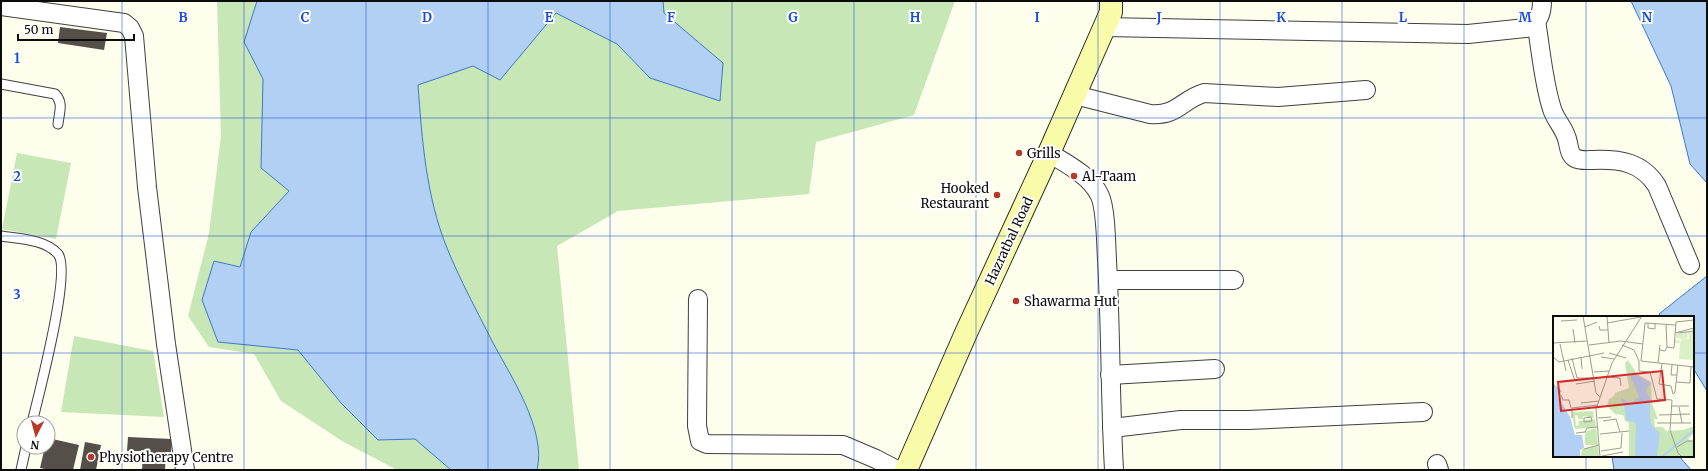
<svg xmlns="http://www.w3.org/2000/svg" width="1708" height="471" viewBox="0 0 1708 471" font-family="Merriweather,serif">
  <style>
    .green { fill: #c8e7b7 }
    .water { fill: #b2d0f4; stroke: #3c79c8 }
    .building { fill: #544f49 }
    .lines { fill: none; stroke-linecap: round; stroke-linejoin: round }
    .service-casing { stroke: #3f3f3f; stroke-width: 11 }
    .minor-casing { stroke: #3f3f3f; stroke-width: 20 }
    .secondary-casing { stroke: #2e2e2e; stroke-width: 24 }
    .service { stroke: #fff; stroke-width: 9 }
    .minor { stroke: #fff; stroke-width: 18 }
    .secondary { stroke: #f8fca9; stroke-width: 22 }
    .grid { fill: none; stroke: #1d4ed8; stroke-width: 1; stroke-opacity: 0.55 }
    .poi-dot { fill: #b73a29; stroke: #fff; stroke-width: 1.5 }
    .labels { text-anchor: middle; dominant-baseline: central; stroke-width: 4; stroke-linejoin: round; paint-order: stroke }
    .poi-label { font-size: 13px; fill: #0c0c0c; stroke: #fff; text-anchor: start }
    .street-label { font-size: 13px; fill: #0c0c0c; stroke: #fff }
    .inset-river { fill: none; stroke: #b2d0f4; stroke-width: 2 }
    .inset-road { fill: none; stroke: #9d9d92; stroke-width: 1 }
    .view { fill: #d62828; fill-opacity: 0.15; stroke: #d62828; stroke-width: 2 }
    .inset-edge { fill: none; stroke: #0c0c0c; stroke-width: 2 }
    .grid-label { font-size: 13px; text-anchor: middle; font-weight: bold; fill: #1d4ed8; stroke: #fff; stroke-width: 4; stroke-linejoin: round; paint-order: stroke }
  </style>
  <rect width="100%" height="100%" fill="#fefeec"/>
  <g class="green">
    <path d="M217,1h738l-41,114 -98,27 -7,52 -191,17 -61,35 22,224h-182l-55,-29 -61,-40 -27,-47 -45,-7 -21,-31 21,-83 12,-97z"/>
    <path d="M17,153l54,10 -15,76 -54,-10z"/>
    <path d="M74,336l79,15 11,66 -103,-5z"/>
  </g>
  <g class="water">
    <path d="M257,1h406l1,12 59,50 -3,38 -70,-23 -33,-34 -61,-31 -56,67 -27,-14 -55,19c4,55 8,111 29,163 13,32 30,63 45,93 18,34 55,89 45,129h-86l-36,-31 -37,1 -37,-37 -43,-53 -80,-8 -16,-42 12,-39 26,6 11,-35 38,-41 -28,-23 2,-89 -19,-37z"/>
    <path d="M1631,1h76v182l-17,-19 -19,-78z"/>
    <path d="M1707,276v115l-14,-23v-51h-32l-2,-3z"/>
    <path d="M1612,456h67l12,14h-77z"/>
  </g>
  <g class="building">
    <path d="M60,27l47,6 -3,17 -46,-7z"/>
    <path d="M128,437l44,2 -1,13h-5l-1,18h-23l1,-19h-16z"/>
    <path d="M48,438l31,7 -6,25h-23l-10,-2 5,-21h3z"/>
    <path d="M85,442l16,3 -5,25h-16z"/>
  </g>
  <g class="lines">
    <defs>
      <g id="service">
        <path d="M1,84l54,10c9,9 4,19 3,30"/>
        <path d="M1,236c18,3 44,3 57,18 14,17 -20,143 -26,169"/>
        <path d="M21,470l5,-23"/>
      </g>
      <g id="minor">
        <path d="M1,6l123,17 6,5 4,8 13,151 19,157 19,126"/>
        <path d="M1536,21c5,29 7,60 16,88 3,10 11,18 14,27 3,6 2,18 9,22 5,3 13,2 18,2 27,-1 49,2 64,26l33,79"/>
        <path d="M1105,27l363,7 58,-6c13,-6 16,-14 16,-27"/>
        <path d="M1075,95l75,19c28,2 31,-14 54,-21l74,4 88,-7"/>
        <path d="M1049,153c18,11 42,23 51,43 6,14 6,47 7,64 4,70 3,140 7,210"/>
        <path d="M1108,280h126"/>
        <path d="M698,299l-1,127 3,15 7,3 136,1 33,14 21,11"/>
        <path d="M1110,375l105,-6"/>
        <path d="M1112,428l69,-8h67l175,-8"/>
        <path d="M1437,464l2,6"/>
      </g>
      <path id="secondary" d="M906,470l60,-137 83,-180 62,-141v-11"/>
    </defs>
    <use href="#service" class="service-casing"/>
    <use href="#minor" class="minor-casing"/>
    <use href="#secondary" class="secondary-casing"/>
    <use href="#service" class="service"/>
    <use href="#minor" class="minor"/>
    <use href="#secondary" class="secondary"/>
  </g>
  <path class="grid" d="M122,1v469M244,1v469M366,1v469M488,1v469M610,1v469M732,1v469M854,1v469M976,1v469M1098,1v469M1220,1v469M1342,1v469M1464,1v469M1586,1v316M1,118h1706M1,236h1706M1,353h1553M1693,353h14M1586,456v14"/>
  <g class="poi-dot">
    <circle cx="1019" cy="153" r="4"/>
    <circle cx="1074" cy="176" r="4"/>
    <circle cx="997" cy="195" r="4"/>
    <circle cx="1016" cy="301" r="4"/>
    <circle cx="91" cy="457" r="4"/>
  </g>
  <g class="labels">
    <g class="poi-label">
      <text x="1027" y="153">Grills</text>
      <text x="1082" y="176">Al-Taam</text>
      <text x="989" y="188" text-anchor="end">Hooked<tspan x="989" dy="15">Restaurant</tspan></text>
      <text x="1024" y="301">Shawarma Hut</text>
      <text x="99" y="457">Physiotherapy Centre</text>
    </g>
    <g class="street-label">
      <text transform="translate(1009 241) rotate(-65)">Hazratbal Road</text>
    </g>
  </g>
  <g transform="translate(1553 316)">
    <rect width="141" height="141" fill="#fefeec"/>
    <path d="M75,44l9,14 14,8 1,21 6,16h-4l1,8h8l3,4 17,-1 11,-4v7l-6,6 6,3v15h-65v-34l-4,-2 -2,-6 -8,-1 -8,-8 2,-7 5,-3 1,-3 14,-5 -4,-25zM40,95l1,7 -11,-2v3h-5v-3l-3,-1 1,11 3,-1 -1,-4 17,-2 1,8 -20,2 -2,-2 -2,-15zM43,112l2,17h-13v-13zM45,130l1,11h-18l1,-8z" fill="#c8e7b7"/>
    <path d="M134,16l1,6 -4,1h5l-1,-7h5l1,28 -15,-1 1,-16h-5v-3h4l1,3 2,-4 -6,-1v-4z" fill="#dbefc8"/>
    <path d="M76,57h4l18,10 -5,7 4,9v21l3,7 7,6 -3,24h-22l1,-34 -10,-3 -2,-17 -3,-2v-3l10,5 8,-6zM0,67l9,8 -4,4 1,4 11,18 5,18h7l2,13 -4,2v7h-27z" fill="#b2d0f4"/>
    <path class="inset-river" d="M109,141l32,-27"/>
    <path class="inset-road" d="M30,0l13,77 4,4M54,0l2,27M8,5l16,-1M54,7l34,-6M95,7v5l7,1v-6M113,8l1,23M123,9l-31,-2 -4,38 53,6M46,10l1,4h8M32,11l12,-5M20,13l2,14M122,17l19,-5M125,17l16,-2M0,27l34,-2M7,28l6,27M36,29l32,-4 22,3M69,29l12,5 5,11v10l11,1 7,27 15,1 -2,30 8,23 4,4M107,34l5,1 2,-4 7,1 2,-26 18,-2M56,37l17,5M0,41l6,5 45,-9M28,41l1,12M48,41l13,2M19,42l5,20h17M15,44l7,21M105,47l2,-18M109,48l-3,20 12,2 2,8 2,-2 3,-27M119,49l-1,10h6M41,56l15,-1M54,61l13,1 1,8M123,66l14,1 1,-17M23,68l19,-3M8,79l2,5h6l2,8M28,87l18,-2M119,90h17M126,91l3,16M106,99l31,-1M38,101l1,4 -8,1v-4zM19,102v-10l26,-3M45,102l13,-1M50,105l13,-2 4,13M104,107h34M23,117l9,-1 2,-4 11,-1M47,118l29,-3M124,131l10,-6h7M31,133l15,-4M48,135l20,-3 1,-15M49,140l21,-4M47,141l-4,-48 16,-46 30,-47"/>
    <path class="view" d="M109,55l3,29 -104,11 -3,-29z"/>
    <rect width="141" height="141" class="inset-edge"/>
  </g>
  <g class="grid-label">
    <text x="183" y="22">B</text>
    <text x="305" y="22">C</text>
    <text x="427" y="22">D</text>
    <text x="549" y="22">E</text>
    <text x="671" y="22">F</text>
    <text x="793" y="22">G</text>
    <text x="915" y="22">H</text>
    <text x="1037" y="22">I</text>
    <text x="1159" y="22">J</text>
    <text x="1281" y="22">K</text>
    <text x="1403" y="22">L</text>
    <text x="1525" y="22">M</text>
    <text x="1647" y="22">N</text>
    <text x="17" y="63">1</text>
    <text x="17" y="181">2</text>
    <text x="17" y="299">3</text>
  </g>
  <rect width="1708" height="471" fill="none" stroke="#0c0c0c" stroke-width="4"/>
  <g transform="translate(36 435) rotate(186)"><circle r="19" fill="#ffffff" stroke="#9e9e9e"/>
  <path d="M0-3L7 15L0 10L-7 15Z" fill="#b73a29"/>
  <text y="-6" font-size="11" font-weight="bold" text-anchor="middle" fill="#0c0c0c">N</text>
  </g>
  <path d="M18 34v6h116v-6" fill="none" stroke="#0c0c0c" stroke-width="2"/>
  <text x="24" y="34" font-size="12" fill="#0c0c0c" stroke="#ffffff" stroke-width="3" paint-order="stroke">50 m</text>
</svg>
